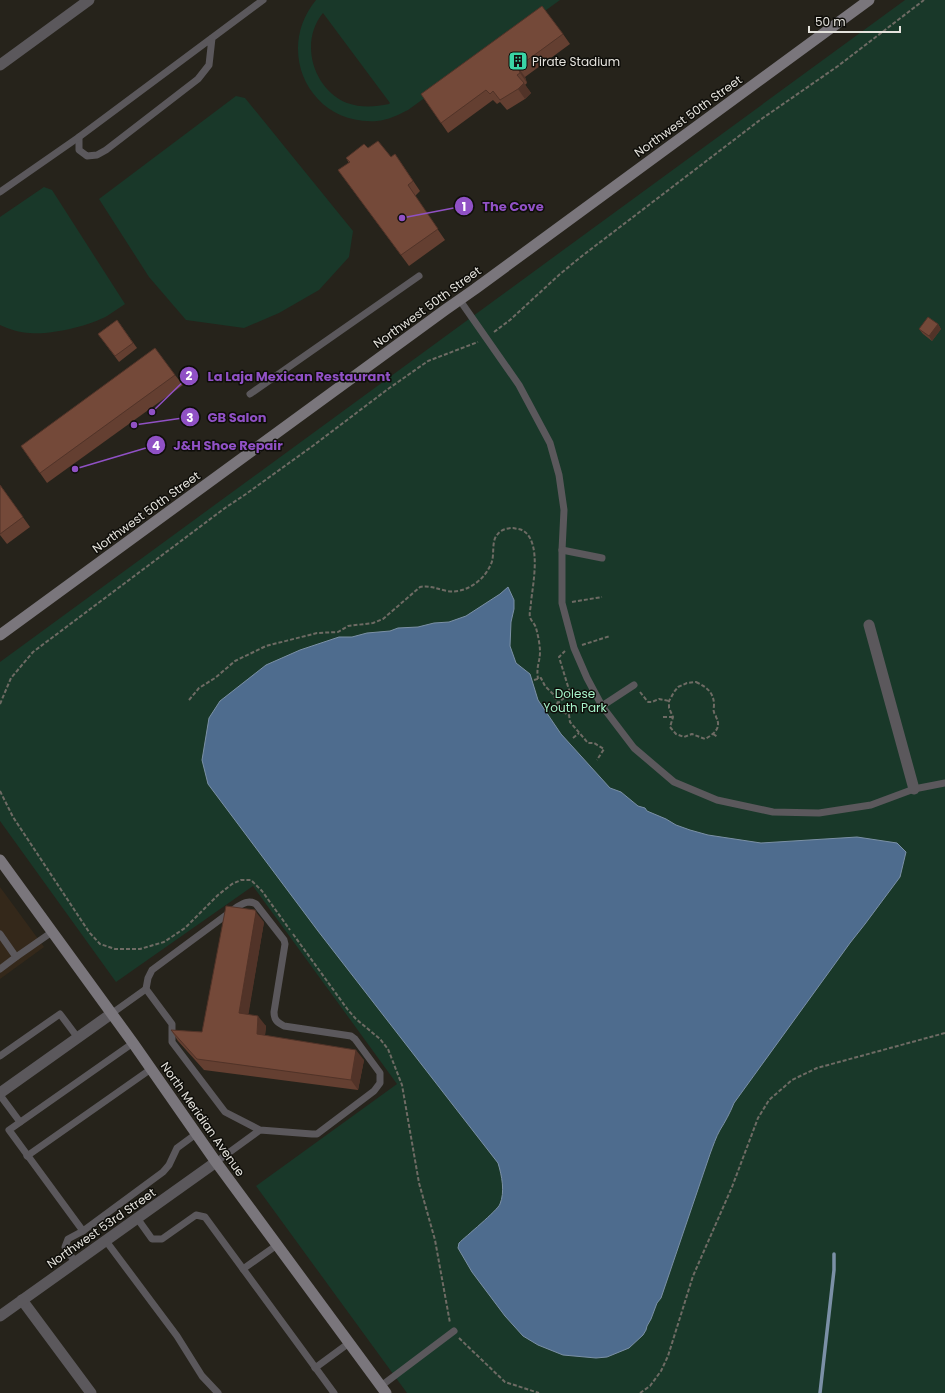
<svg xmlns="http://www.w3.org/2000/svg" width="945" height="1393" viewBox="0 0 945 1393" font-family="Poppins,sans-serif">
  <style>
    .commercial { fill: #34281a }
    .green { fill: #193829; fill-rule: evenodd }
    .water { fill: #4e6c8e; stroke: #7b90a6 }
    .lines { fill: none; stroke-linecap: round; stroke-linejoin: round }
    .stream { stroke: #7b90a6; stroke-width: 3.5 }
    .path { stroke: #6e6b64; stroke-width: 2; stroke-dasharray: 4 2; stroke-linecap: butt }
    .service { stroke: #5b585c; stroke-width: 7 }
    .minor { stroke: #5b585c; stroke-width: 11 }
    .secondary { stroke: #7a767c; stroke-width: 11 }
    .wall { fill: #643f31 }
    .shaded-wall { fill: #513328 }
    .building { fill: #744939; stroke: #513328 }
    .labels { text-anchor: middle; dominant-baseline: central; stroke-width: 3; stroke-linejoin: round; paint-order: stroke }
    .poi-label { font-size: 12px; fill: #e5e3dd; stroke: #0e0d09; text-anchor: start }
    .street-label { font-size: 12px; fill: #e5e3dd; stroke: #0e0d09 }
    .park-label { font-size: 12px; fill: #a5f2c9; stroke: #0e0d09 }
    .leader { fill: none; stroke: #9051c5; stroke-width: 1.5 }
    .callout-dot { fill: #9051c5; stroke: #0e0d09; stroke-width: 1.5 }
    .mark-label { font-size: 12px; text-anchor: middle; font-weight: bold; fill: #fff }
    .callout-label { font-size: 13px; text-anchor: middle; font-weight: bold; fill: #9051c5; stroke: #0e0d09; stroke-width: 3; stroke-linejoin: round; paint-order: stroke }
  </style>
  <rect width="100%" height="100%" fill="#26231b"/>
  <path class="commercial" d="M0,887l44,60 -44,32z"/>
  <g class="green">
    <path d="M316,0h244l-152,110c-10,5 -20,10 -31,11 -67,5 -103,-70 -61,-121zM323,13l67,90 -1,1c-14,3 -28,4 -42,-1 -34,-14 -48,-61 -24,-90z"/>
    <path d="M905,0h40v1393h-538l-151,-207 141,-102 -144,-198 -137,96 -116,-161v-159z"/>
    <path d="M236,96l9,2 108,133 -4,26 -30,33 -40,23 -35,15 -58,-8 -37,-43 -50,-78z"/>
    <path d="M44,187l8,3 73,114c-6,4 -12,8 -18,12 -18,10 -56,19 -77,17 -10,0 -21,-4 -30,-8v-108z"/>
  </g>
  <path class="water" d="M508,587l6,13v9l-3,13 -1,24 6,17 14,11 8,26 23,34 49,54 11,4 17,14 7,2 2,3 19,8 10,6 14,5 18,5 53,8 96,-6 40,6 9,9 -6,25 -35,47 -15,19 -116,160c-4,10 -9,19 -14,27 -4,7 -7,16 -10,24l-49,144 -4,5 -6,16 -4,7 -1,4 -3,5 -14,13 -22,9 -11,1 -33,-3 -25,-10 -15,-9 -18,-20 -33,-44 -14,-24 1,-5c6,-6 39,-33 41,-39 5,-12 2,-28 -2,-41l-180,-232 -110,-147 -6,-24 7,-42 11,-17 46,-36 34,-15 39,-13h13l15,-4 23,-2 8,-3 20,-1 16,-4 15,-1 17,-6 34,-22z"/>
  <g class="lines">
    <path class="stream" d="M820,1393l14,-123v-16"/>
    <g class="path">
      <path d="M494,332l16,-12 50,-46 22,-18 178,-136 78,-54 86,-66"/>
      <path d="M572,602l30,-5"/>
      <path d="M582,645l28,-9"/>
      <path d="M534,680l7,-2 4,8 8,8 10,18 6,3 1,7 18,21h6l10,6 -7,11"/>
      <path d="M696,682c11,5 18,11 18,23 0,2 -1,5 0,7 0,2 2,3 2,5 6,11 -2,17 -11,22l-13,-5 -8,3 -8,-3 -6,-7 3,-10 -4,-9v-7l5,-9 4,-5 9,-4z"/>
      <path d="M640,692l8,10h4l7,-3 10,2"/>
      <path d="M189,700l10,-12 16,-10 20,-17 31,-15 51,-13 21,-1 10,-6 25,-3 10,-4 37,-32c10,-2 17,2 27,4 18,3 37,-10 44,-27 4,-8 0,-22 6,-29 3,-5 10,-7 16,-7 4,1 9,1 12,4 16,13 8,52 6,70 0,5 -2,11 -1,15 1,4 5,7 6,11 2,7 4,17 4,24 0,10 -4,14 -2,27"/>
      <path d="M0,704l11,-26 22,-26 192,-144 21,-14 68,-49 74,-56 40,-28 50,-19"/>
      <path d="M552,708l18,-15 -11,-36 6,-6"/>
      <path d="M663,717h10"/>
      <path d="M713,734l5,3"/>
      <path d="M573,738l6,-5"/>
      <path d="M0,791l13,26 76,115 11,12 15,5h25l24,-7 21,-14 33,-33 14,-11 9,-4h10l11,11 28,39"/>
      <path d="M293,934l55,76 8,9 24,20 8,10 14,36 17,98 16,57 15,83"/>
      <path d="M459,1338l46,44 34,11"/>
      <path d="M640,1393l10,-7 11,-15 7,-15 25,-80 39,-89 26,-69 11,-18 23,-20 25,-12 128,-35"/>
    </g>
    <g class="service">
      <path d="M212,38l-3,27 -11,14 -92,71 -9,5 -10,1 -8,-6v-13l184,-137"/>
      <path d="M0,192l79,-55"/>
      <path d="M459,299l60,86 31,58 9,32 5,35 -2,40v53l12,45 13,30 15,28 32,42 40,34 43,18 56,12 46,1 52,-8 43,-16 31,-6"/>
      <path d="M250,394l169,-118"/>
      <path d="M562,550l40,8"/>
      <path d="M602,706l32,-21"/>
      <path d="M0,934l16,23 -16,12"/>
      <path d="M16,957l36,-25"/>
      <path d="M111,1014l35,-25"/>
      <path d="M0,1056l60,-42 18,24"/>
      <path d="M0,1095l20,27"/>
      <path d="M27,1156l124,-87"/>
      <path d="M216,1162l44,-32 52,4h5l57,-43 6,-8v-10l-25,-34 -4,-3 -67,-10c-7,-4 -10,-6 -10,-14l11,-68 -1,-4 -28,-36c-7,-4 -12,-1 -19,3l-85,63 -4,8 -2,11 26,35v18l53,70 35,18"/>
      <path d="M137,1218l15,21h10l34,-24 9,2 129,176"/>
      <path d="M83,1231l-74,-101 124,-87"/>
      <path d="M106,1241l71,95 25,40 16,17"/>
      <path d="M75,1262l-10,-15 3,-8 15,-8 80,-59 6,-7 8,-17 19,-14"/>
      <path d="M243,1269l34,-24"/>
      <path d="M315,1368l34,-25"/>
      <path d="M381,1386l73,-55"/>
    </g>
    <g class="minor">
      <path d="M0,65l89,-65"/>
      <path d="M869,625l45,164"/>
      <path d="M0,1093l111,-79"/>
      <path d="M22,1300l69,93"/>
      <path d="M0,1316l216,-154"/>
    </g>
    <g class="secondary">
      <path d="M0,635l445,-325 30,-21 394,-289"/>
      <path d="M0,860l133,183 83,119 170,231"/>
    </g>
  </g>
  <g class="wall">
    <path d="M563,34l7,10 -45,33 2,6 -2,2 6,8 -6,6 -18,11 -7,-8 -3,2 -4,-4 -45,33 -27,-39z"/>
    <path d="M368,148l23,9 4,-3 25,37 -5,5 30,44 -36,26 -71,-96 11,-7 -3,-5z"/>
    <path d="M117,320l20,28 -18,14 -21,-28z"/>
    <path d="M938,324l3,5 -9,12 -9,-7 -4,-5z"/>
    <path d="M175,375l8,10 -136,98 -26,-37z"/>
    <path d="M0,485l30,42 -23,17 -7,-9z"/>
    <path d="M264,922l-16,92 18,12 -1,9 99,25 -6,30 -154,-20 -26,-29 -7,-11 31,2z"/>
  </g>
  <g class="shaded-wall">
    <path d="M518,67l7,10 2,6 -7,-10z"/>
    <path d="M524,83l7,10 -6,6 -7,-10z"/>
    <path d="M938,324l3,5 -9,12 -3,-5z"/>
    <path d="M256,912l8,10 -17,101 -8,-10z"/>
    <path d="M258,1016l8,10 -2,18 -7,-10z"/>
    <path d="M356,1050l8,10 -6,30 -7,-10z"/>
  </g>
  <g class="building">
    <path d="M542,6l21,28 -45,33 2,6 -3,2 7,8 -6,6 -18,11 -7,-9 -3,3 -4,-4 -45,33 -20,-29z"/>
    <path d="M378,141l13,16 4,-3 18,27 -5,4 30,44 -37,26 -63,-85 12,-8 -4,-4 18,-14 4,4z"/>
    <path d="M928,317l10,7 -9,12 -10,-7z"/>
    <path d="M117,320l16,23 -18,13 -17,-22z"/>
    <path d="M155,348l20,27 -135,98 -19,-27z"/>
    <path d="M0,485l23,32 -23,17z"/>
    <path d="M226,906l29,4 1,2 -17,101 19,3 -1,18 99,16 -5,30 -154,-21 -26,-29 31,2z"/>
  </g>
  <defs>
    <symbol id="building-square" viewBox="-11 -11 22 22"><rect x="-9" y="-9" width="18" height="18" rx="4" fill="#3ad4a5" stroke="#0e0d09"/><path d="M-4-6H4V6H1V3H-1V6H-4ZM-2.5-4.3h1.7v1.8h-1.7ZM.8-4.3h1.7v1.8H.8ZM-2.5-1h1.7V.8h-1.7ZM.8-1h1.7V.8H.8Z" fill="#111"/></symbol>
  </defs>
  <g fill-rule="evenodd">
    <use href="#building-square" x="507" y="50" width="22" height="22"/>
  </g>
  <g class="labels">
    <g class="poi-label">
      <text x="532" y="61">Pirate Stadium</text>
    </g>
    <g class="street-label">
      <text transform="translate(688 116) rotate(-36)">Northwest 50th Street</text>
      <text transform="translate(427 307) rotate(-36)">Northwest 50th Street</text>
      <text transform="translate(146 512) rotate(-36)">Northwest 50th Street</text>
      <text transform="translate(203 1119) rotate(55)">North Meridian Avenue</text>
      <text transform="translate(101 1228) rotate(-35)">Northwest 53rd Street</text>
    </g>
    <g class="park-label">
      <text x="575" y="693">Dolese<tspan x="575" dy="14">Youth Park</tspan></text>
    </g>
  </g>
  <path class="leader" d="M402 218L464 206M152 412L189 376M134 425L190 417M75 469L156 445"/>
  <g class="callout-dot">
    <circle cx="402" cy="218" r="4"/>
    <circle cx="152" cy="412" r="4"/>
    <circle cx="134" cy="425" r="4"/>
    <circle cx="75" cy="469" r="4"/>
    <circle cx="464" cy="206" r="10"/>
    <circle cx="189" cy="376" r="10"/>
    <circle cx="190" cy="417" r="10"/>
    <circle cx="156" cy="445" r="10"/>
  </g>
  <g class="mark-label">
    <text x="464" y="211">1</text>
    <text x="189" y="380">2</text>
    <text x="190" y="422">3</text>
    <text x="156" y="450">4</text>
  </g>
  <g class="callout-label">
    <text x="513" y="211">The Cove</text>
    <text x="299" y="381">La Laja Mexican Restaurant</text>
    <text x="237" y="422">GB Salon</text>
    <text x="228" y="450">J&amp;H Shoe Repair</text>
  </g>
  <path d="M809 26v6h91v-6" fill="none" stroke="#e5e3dd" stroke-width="2"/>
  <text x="815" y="26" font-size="12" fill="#e5e3dd" stroke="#0e0d09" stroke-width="3" paint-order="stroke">50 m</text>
</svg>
